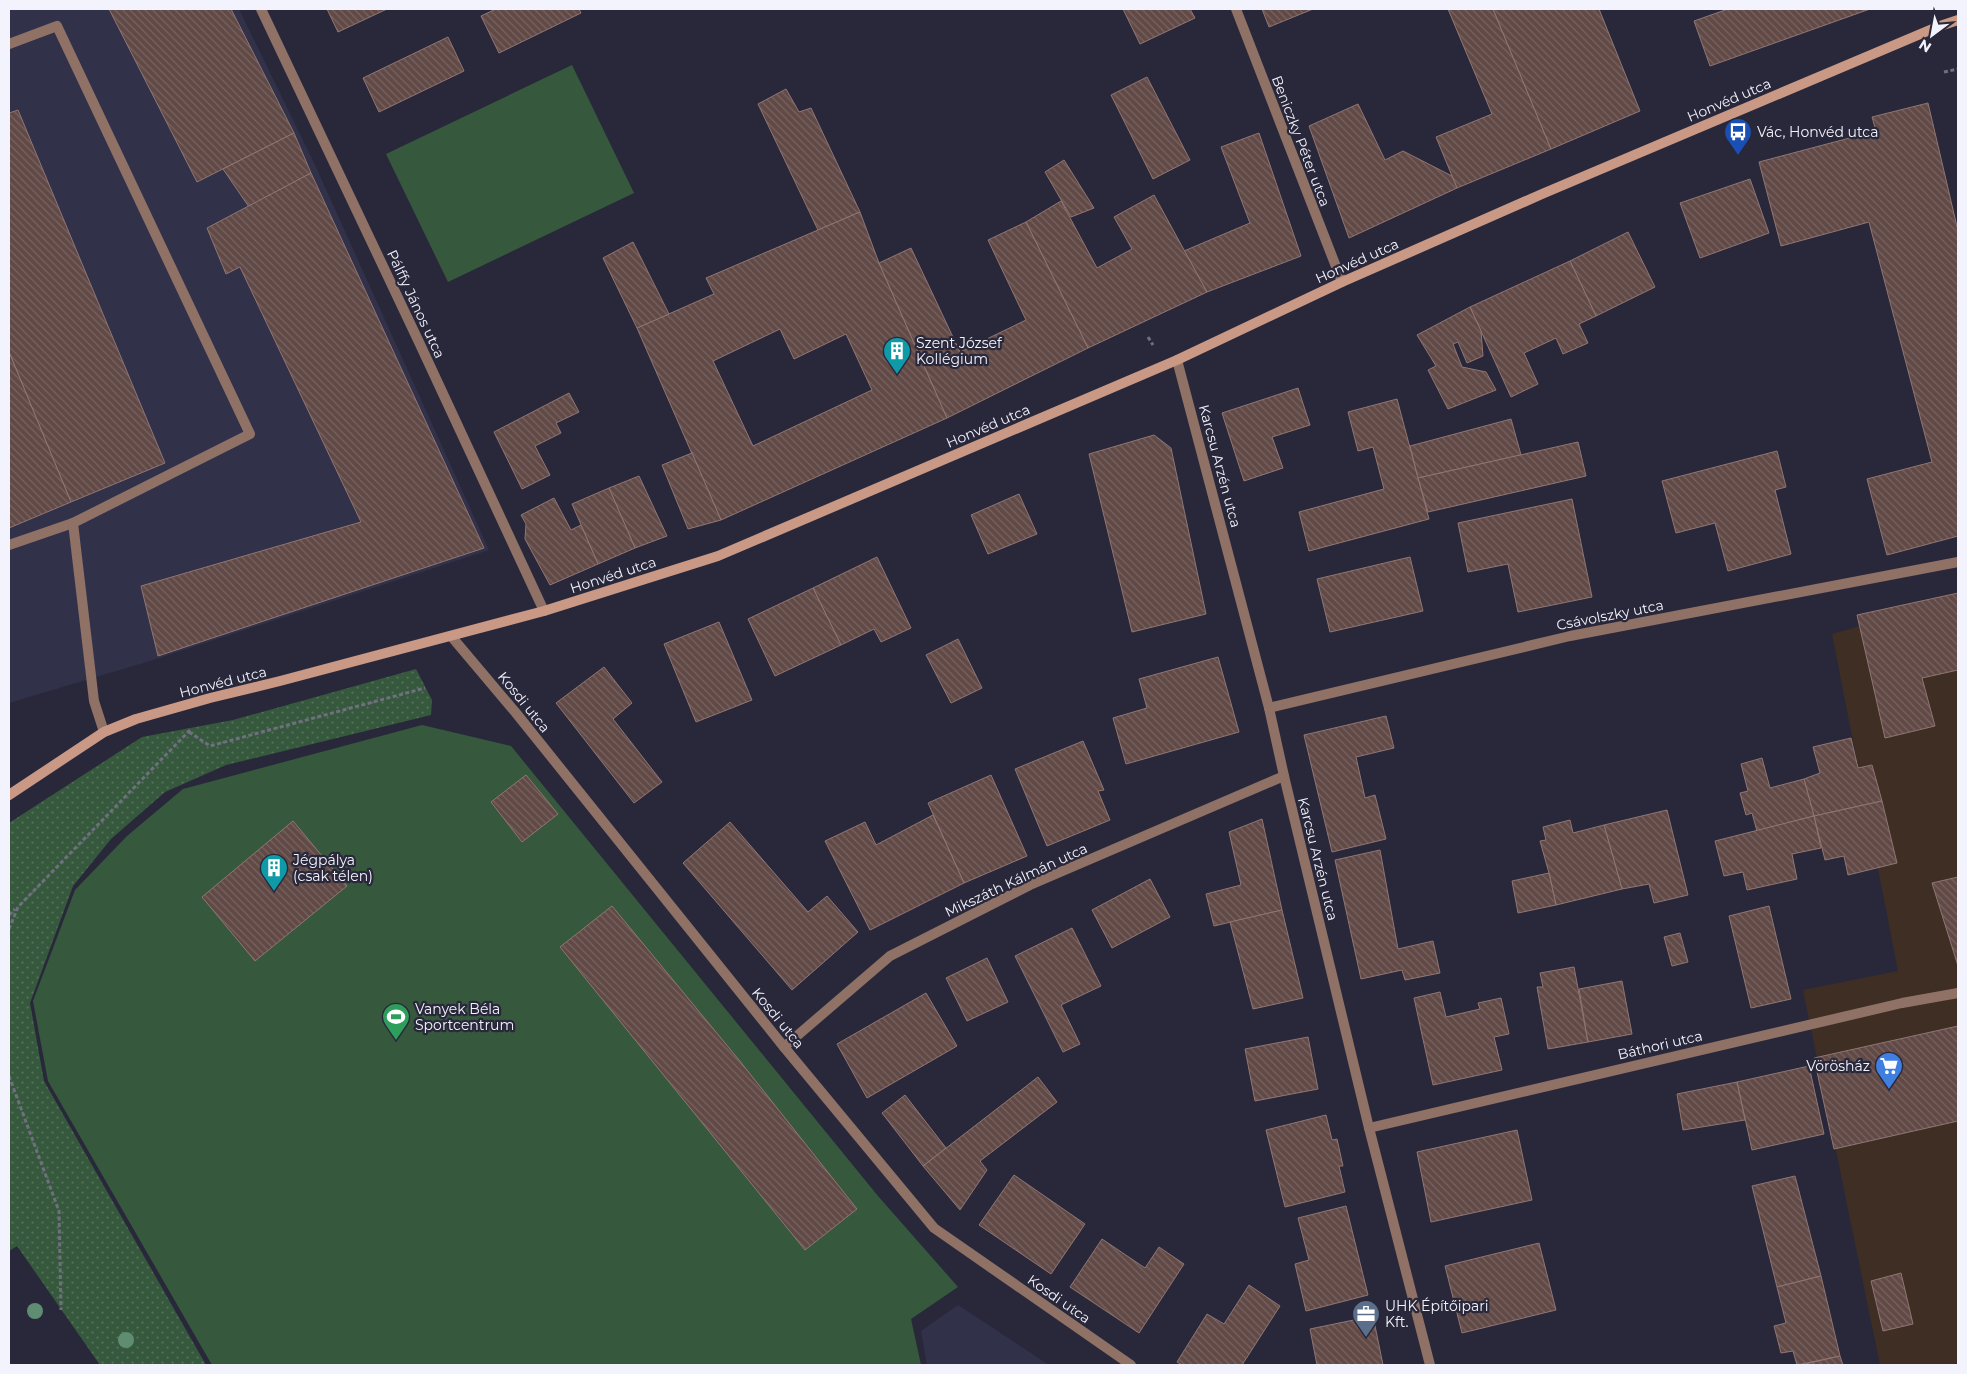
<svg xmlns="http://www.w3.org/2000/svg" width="1967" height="1374" viewBox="0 0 1967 1374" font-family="Montserrat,sans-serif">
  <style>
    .commercial { fill: #3e2e23 }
    .built { fill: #32314a }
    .green { fill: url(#green-dots) }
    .pitch { fill: #36593d }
    .building { fill: url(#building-back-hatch); stroke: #917673; fill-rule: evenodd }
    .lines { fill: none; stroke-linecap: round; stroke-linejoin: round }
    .path { stroke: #706f7f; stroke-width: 3; stroke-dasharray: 4 2.5; stroke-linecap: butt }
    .lane { stroke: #8f7166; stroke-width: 10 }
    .street { stroke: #8f7166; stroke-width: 10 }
    .secondary { stroke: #c99986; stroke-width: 10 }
    .tree { fill: #5f8d71 }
    .labels { text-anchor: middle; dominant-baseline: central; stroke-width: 4.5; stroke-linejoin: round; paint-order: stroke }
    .street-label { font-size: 14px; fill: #f3f3fd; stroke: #29283b }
    .poi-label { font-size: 14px; fill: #f3f3fd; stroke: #29283b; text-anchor: start }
  </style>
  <defs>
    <pattern id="green-dots" width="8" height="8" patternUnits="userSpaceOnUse" patternTransform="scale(1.25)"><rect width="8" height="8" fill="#36593d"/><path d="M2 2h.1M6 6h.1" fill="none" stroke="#54715a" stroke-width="1.8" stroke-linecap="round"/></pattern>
    <pattern id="building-back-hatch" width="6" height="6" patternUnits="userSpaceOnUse" patternTransform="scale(1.25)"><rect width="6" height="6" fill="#614946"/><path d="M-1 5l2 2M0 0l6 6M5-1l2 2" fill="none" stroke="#786462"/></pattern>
  </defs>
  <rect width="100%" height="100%" fill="#29283b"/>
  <path class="commercial" d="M1958,598v767h-78l-77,-375 95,-19 -66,-337z"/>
  <g class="built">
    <path d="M9,9h230l76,156 174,385 -336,110 -144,43z"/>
    <path d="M958,1305l91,60h-122l-6,-34z"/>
  </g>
  <path class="green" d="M416,669l16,31 -1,15 -205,50 -61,27 -54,47 -38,47 -43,117 14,78 162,284h-106l-83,-119 -8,5v-428l133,-86 91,-17z"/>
  <g class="pitch">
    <path d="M572,65l62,128 -186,89 -62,-128z"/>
    <path d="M422,725l89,21 367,450 80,91 -47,32 10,46h-709l-164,-284 -15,-80 42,-111 52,-54 56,-47z"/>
  </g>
  <g class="building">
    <path d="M109,9h122l63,124 -97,49z"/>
    <path d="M327,9h60l-49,23z"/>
    <path d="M496,9h83l2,4 -82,40 -18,-37z"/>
    <path d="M1123,9h67l5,9 -55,26z"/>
    <path d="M1262,9h51l-44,18z"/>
    <path d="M1448,9h45l58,140 -94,39 -21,-51 56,-23z"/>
    <path d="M1493,9h106l41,102 -89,38z"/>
    <path d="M1728,9h142l-160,57 -16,-45z"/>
    <path d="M448,37l16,34 -85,41 -16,-34z"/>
    <path d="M1147,77l43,83 -37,19 -42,-84z"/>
    <path d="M786,89l13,23 12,-4 49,104 -42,18 -60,-126z"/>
    <path d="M1928,103l30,128v305l-71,19 -20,-76 65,-17 -63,-240 -88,24 -22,-84 117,-31 -4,-14z"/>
    <path d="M1358,104l27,56 18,-9 49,25 5,12 -108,50 -40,-112z"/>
    <path d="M18,110l147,353 -94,39 -62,-150v-239z"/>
    <path d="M294,133l17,40 -62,34 -26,-38z"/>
    <path d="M1259,133l42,123 -94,36 -23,-41 66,-28 -29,-76z"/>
    <path d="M1064,160l30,48 -23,9 -26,-45z"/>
    <path d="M311,173l173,375 -326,108 -17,-70 220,-64 -121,-255 -14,7 -19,-46z"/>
    <path d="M1750,179l19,54 -69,25 -20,-55z"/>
    <path d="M1154,195l53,97 -119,56 -62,-126 35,-21 36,67 35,-19 -18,-32z"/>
    <path d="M860,212l19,51 68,155 -226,102 -84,-192 77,-34 -8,-16zM780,329l14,30 52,-25 26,56 -119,56 -40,-85z"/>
    <path d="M1026,222l62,126 -141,70 -68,-155 32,-15 49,104 66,-32 -38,-80z"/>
    <path d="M1628,232l27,55 -59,29 -26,-55z"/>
    <path d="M633,242l36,72 -32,14 -34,-70z"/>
    <path d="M1570,261l26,55 -17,8 9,19 -25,11 -7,-16 -32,15 14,31 -27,13 -41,-90z"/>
    <path d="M1470,307l11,24 2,25 -16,7 -9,-21 -5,2 9,23 24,5 10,18 -48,19 -20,-39 8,-4 -19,-31z"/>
    <path d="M9,352l62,150 -62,26z"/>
    <path d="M1298,388l12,37 -38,12 11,31 -39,13 -22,-68z"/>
    <path d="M569,393l10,19 -23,11 5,10 -26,13 15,29 -28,14 -28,-57z"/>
    <path d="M1397,399l32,120 -120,32 -10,-39 85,-23 -11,-42 -15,4 -10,-39z"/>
    <path d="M1511,419l10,36 -103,23 -8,-32z"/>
    <path d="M1154,435l17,13 35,166 -74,18 -43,-178z"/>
    <path d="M1578,442l8,34 -158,36 -10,-34z"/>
    <path d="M1777,451l9,36 -11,3 16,64 -63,17 -13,-48 -39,10 -14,-52z"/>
    <path d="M692,453l29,67 -33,9 -26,-64z"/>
    <path d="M639,476l28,60 -32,12 -26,-60z"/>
    <path d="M609,488l26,60 -37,16 -26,-60z"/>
    <path d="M1019,494l18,40 -49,20 -17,-39z"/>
    <path d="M554,498l17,32 10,-5 17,39 -48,21 -25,-46 1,-15 -5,-9z"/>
    <path d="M1572,499l20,98 -74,15 -10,-48 -40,8 -10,-49z"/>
    <path d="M877,557l34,71 -30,14 -7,-13 -33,16 -28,-57z"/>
    <path d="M1410,557l13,54 -93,21 -13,-53z"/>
    <path d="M813,588l28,57 -66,31 -27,-57z"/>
    <path d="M1958,593v77l-36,8 13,48 -50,12 -28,-123z"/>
    <path d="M719,622l33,78 -56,22 -32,-78z"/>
    <path d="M958,639l24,49 -31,15 -25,-48z"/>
    <path d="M1218,657l21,75 -113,32 -13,-46 34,-10 -8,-29z"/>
    <path d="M604,667l28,36 -19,16 49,63 -28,21 -78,-100z"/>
    <path d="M1386,716l8,32 -38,9 9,41 10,-3 11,44 -54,13 -28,-117z"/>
    <path d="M1851,738l7,30 14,-3 10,36 -68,15 -10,-37 16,-6 -7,-26z"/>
    <path d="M1083,741l21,49 -6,1 12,29 -63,26 -32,-77z"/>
    <path d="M1762,758l8,30 34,-9 10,37 -57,15 -5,-18 -6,2 -6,-22 8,-2 -7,-27z"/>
    <path d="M526,775l32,39 -36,28 -31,-40z"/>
    <path d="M991,775l36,81 -63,27 -36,-80z"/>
    <path d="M1882,801l15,62 -49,12 -4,-19 -19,4 -11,-44z"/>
    <path d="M1667,810l21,85 -34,8 -5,-19 -27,5 -18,-64z"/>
    <path d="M933,815l31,68 -94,47 -45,-89 40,-19 11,23z"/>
    <path d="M1814,816l7,32 -29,6 5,25 -50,11 -4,-18 -19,4 -9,-35z"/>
    <path d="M1262,819l20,91 -68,16 -8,-32 35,-9 -12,-53z"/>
    <path d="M1570,820l3,13 31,-8 18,64 -66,16 -7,-32 -9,-32 6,-1 -3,-13z"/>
    <path d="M293,821l54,65 -92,75 -53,-64z"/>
    <path d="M730,822l78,90 19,-16 31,36 -66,58 -109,-127z"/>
    <path d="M1380,850l18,99 35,-8 7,32 -35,7 -3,-10 -41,9 -26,-119z"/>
    <path d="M1549,873l7,32 -38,8 -6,-32z"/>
    <path d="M1958,877v89l-26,-83z"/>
    <path d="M1150,879l20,38 -58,31 -20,-38z"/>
    <path d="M612,906l127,154 118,149 -52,41 -245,-303z"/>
    <path d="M1769,906l22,93 -40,9 -22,-92z"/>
    <path d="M1282,910l21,88 -50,11 -23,-87z"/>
    <path d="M1072,928l29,58 -40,19 19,39 -17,8 -48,-96z"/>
    <path d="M1680,933l8,29 -16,4 -8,-29z"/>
    <path d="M987,958l21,44 -41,19 -21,-43z"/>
    <path d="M1574,967l14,75 -40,7 -11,-62h6l-3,-14z"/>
    <path d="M1622,981l10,53 -44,8 -9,-53z"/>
    <path d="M1440,992l6,25 34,-8 -2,-6 23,-5 8,36 -15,3 8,33 -69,15 -19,-87z"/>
    <path d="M926,993l31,53 -90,52 -30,-54z"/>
    <path d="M1958,1026v95l-124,28 -20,-91z"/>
    <path d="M1308,1037l10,52 -63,12 -10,-52z"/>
    <path d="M1809,1066l15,68 -72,16 -15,-68z"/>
    <path d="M1038,1077l19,25 -77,59 7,9 -27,40 -37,-44z"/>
    <path d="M1737,1082l8,38 -62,10 -6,-36z"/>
    <path d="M905,1095l41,53 -23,18 -41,-53z"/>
    <path d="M1326,1115l6,25 5,-1 6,27h-4l6,26 -60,15 -19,-77z"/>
    <path d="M1517,1130l15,70 -101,22 -14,-70z"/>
    <path d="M1014,1175l71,49 -34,50 -72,-49z"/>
    <path d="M1795,1176l26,100 -44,11 -25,-101z"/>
    <path d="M1346,1206l22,89 -62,16 -11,-47 14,-4 -11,-42z"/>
    <path d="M1102,1239l43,29 14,-21 25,17 -45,69 -69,-46z"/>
    <path d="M1539,1243l17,67 -94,23 -17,-67z"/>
    <path d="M1901,1273l12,51 -30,7 -12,-50z"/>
    <path d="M1821,1276l19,80 -43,9 -4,-14 -12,2 -7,-27 12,-3 -9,-36z"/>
    <path d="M1249,1285l31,21 -38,59h-60l-5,-3 30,-48 17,10z"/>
    <path d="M1373,1316l10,49h-66l-7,-36z"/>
    <path d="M1840,1356l3,9h-42z"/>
  </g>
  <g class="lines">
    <g class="path">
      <path d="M1944,72l14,-3"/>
      <path d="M1148,337l5,8"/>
      <path d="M189,732l21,14 215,-58"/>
      <path d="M9,915l6,-6"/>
      <path d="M9,929l9,-22 173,-178"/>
      <path d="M9,1076l50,135 2,99"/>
    </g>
    <g class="lane">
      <path d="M9,44l48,-18 193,408 -177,89 -64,22"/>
      <path d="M73,523l21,178 10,31"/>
    </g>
    <g class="street">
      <path d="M261,9l157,331 126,271"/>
      <path d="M1236,9l106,273"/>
      <path d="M1177,360l92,348 15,68 85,352 61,237"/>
      <path d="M451,636l65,77 268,334 150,181 197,137"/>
      <path d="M1269,708l301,-72 388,-74"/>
      <path d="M784,1047l106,-91 140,-71 254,-109"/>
      <path d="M1369,1128l533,-125 56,-10"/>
    </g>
    <path class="secondary" d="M9,795l95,-63 32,-13 74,-21 70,-17 264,-70 174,-55 459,-196 165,-78 200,-88 395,-167 21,-7"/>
  </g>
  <g class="tree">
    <circle cx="35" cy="1311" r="8"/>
    <circle cx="126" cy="1340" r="8"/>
  </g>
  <defs>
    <symbol id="bus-pin" viewBox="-11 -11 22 30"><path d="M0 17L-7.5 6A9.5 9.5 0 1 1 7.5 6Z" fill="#1a4fb4" stroke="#29283b"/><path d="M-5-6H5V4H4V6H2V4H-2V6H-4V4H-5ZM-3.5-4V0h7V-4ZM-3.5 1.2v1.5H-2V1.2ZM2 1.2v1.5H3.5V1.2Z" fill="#fff"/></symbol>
    <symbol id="building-pin" viewBox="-11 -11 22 30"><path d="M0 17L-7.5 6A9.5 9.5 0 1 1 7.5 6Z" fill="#0f9aa8" stroke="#29283b"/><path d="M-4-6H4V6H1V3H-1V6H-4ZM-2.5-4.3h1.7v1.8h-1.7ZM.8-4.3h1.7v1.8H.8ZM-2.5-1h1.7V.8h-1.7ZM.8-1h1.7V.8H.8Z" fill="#fff"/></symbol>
    <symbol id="stadium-pin" viewBox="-11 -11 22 30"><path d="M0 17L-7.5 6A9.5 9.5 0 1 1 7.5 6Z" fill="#2e9e5b" stroke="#29283b"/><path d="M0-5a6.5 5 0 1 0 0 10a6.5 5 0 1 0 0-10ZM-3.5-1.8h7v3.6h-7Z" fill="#fff"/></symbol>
    <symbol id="supermarket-pin" viewBox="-11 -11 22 30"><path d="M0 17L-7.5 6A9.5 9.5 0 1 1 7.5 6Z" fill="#3f7fe0" stroke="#29283b"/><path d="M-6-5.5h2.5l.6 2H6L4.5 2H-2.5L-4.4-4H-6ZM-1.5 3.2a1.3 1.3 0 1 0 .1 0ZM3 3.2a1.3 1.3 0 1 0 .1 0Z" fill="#fff"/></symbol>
    <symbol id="office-pin" viewBox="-11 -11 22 30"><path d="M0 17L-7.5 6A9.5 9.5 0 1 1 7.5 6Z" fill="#5c6f8a" stroke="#29283b"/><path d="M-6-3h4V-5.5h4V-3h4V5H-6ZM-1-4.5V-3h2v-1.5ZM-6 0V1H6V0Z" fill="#fff"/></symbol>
  </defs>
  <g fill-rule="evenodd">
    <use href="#bus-pin" x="1722" y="116" width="32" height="43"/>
    <use href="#building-pin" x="881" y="335" width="32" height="43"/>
    <use href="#building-pin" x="258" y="852" width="32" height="43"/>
    <use href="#stadium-pin" x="380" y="1001" width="32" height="43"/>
    <use href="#supermarket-pin" x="1873" y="1050" width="32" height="43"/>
    <use href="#office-pin" x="1350" y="1298" width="32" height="43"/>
  </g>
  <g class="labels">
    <g class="street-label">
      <text transform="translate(1729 100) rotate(-23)">Honvéd utca</text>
      <text transform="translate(1301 141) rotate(69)">Beniczky Péter utca</text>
      <text transform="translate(1357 261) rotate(-24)">Honvéd utca</text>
      <text transform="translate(416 304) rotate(65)">Pálffy János utca</text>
      <text transform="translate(988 426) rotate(-23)">Honvéd utca</text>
      <text transform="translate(1220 466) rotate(75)">Karcsu Arzén utca</text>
      <text transform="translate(613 575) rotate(-18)">Honvéd utca</text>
      <text transform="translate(1610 615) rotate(-11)">Csávolszky utca</text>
      <text transform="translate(223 682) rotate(-14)">Honvéd utca</text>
      <text transform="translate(524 702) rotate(51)">Kosdi utca</text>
      <text transform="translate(1318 859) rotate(76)">Karcsu Arzén utca</text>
      <text transform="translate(1016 880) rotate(-25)">Mikszáth Kálmán utca</text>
      <text transform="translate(778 1018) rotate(51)">Kosdi utca</text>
      <text transform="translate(1660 1045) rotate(-13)">Báthori utca</text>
      <text transform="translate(1059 1299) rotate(35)">Kosdi utca</text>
    </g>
    <g class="poi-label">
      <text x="1757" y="132">Vác, Honvéd utca</text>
      <text x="916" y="343">Szent József<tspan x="916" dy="16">Kollégium</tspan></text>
      <text x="293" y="860">Jégpálya<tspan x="293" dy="16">(csak télen)</tspan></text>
      <text x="415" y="1009">Vanyek Béla<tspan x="415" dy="16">Sportcentrum</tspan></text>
      <text x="1870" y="1066" text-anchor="end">Vörösház</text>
      <text x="1385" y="1306">UHK Építőipari<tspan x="1385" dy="16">Kft.</tspan></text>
    </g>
  </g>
  <rect width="1967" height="1374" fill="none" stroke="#f3f3fd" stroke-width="20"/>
  <g transform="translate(1932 35) rotate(212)" stroke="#29283b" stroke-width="4" paint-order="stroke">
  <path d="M0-4L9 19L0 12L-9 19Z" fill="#f3f3fd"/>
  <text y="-8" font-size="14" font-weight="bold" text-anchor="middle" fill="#f3f3fd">N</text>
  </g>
</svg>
